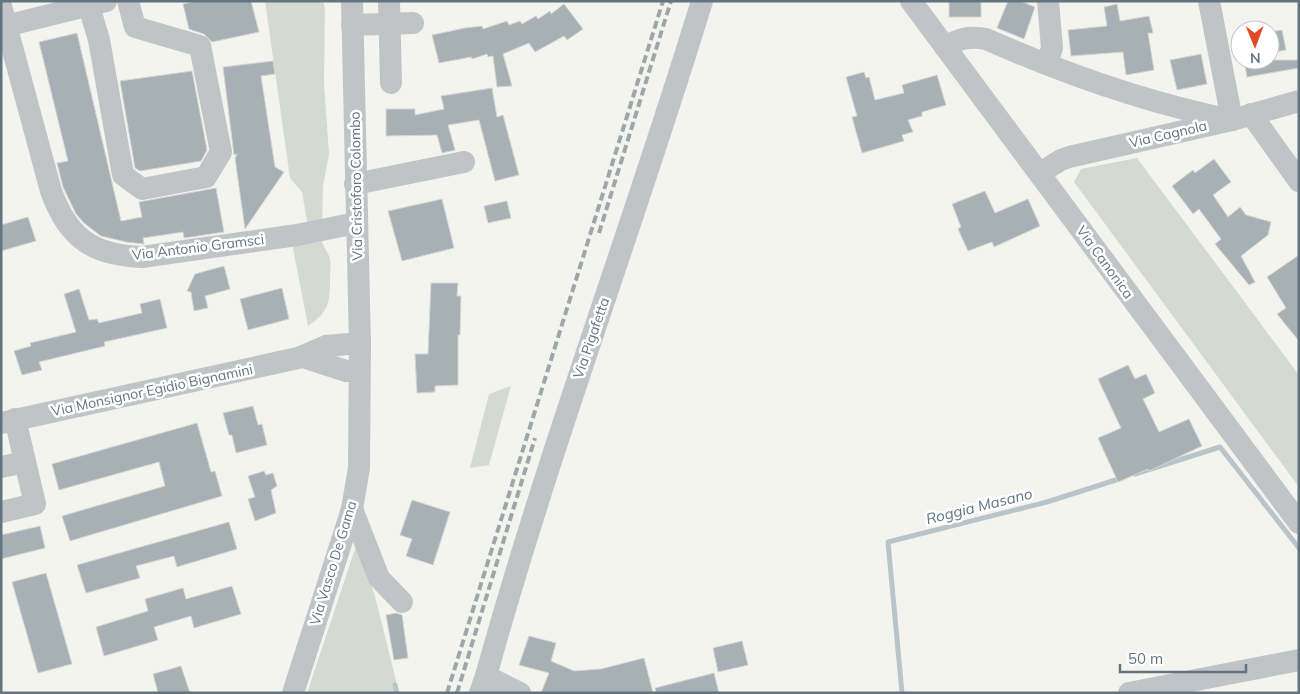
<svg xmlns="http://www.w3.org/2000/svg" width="1300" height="694" viewBox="0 0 1300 694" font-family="Mulish,sans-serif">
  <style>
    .green { fill: #d4dad0 }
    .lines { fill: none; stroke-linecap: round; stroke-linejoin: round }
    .stream { stroke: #b9c4c9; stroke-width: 5 }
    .building { fill: #a7b0b4; stroke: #d5d5d2 }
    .minor { stroke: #c1c4c7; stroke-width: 22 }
    .rail { stroke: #9fa6aa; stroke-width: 4; stroke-dasharray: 8 4; stroke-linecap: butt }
    .labels { text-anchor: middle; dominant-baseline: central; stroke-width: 5; stroke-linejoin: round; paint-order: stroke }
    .street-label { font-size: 14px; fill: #637480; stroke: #fff }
    .water-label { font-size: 15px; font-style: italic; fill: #5f767e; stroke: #fff }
  </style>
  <rect width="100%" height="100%" fill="#f4f4ef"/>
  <g class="green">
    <path d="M265,1h58l2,7 -1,75 5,71 -6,32 -1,39 -14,2 -6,-35 -12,-14z"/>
    <path d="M1137,158l162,217v112l-225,-305 7,-13z"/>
    <path d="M321,237c1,9 7,14 9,22 1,6 0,14 0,20 0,23 -1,33 -22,47l-16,-83z"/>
    <path d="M511,386l-22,79 -19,3 19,-74z"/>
    <path d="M358,540l19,64 22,89h-92z"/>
  </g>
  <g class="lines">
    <g class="stream">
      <path d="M1135,474l85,-27 79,101"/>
      <path d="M395,685l2,8"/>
      <path d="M902,693l-14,-151 159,-40 75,-24"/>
    </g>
  </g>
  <g class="building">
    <path d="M195,1h56l8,31 -47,10 -8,-8 -15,-5 -6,-25z"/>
    <rect x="949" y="1" width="32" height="16"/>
    <path d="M1008,1h12l15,6 -11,32 -27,-11z"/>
    <path d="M564,4l19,25 -16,11 -3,-4 -29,16 -6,-9 -26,11 9,32 -15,1 -4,-31 -5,1 -1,-3 -15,5 -1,-2 -32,6 -7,-28 33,-7 17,-2 1,3 24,-8 2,4 11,-4 2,3 14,-8 2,3 12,-8 1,3z"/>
    <path d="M1117,4l3,17 29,-5 4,17h-5l6,37 -28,5 -3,-23 -52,4 -3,-26 39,-4 -3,-19z"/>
    <path d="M1282,30l4,20 -16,3v-21z"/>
    <path d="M77,33l44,188 21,-4 -3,-15 77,-14 8,44 -40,6 -1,-6 -40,6 1,6 -18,-2 -25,-6 -17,-13 -8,-9 -13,-27 -6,-24 11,-2 -29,-119z"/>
    <path d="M1201,54l6,30 -30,6 -7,-30z"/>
    <path d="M1244,60h55v8l-52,9z"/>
    <path d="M273,61l2,13 -14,2 14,91 9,5 -39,57 -10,-71 2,-4 -3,1 -11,-88z"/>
    <path d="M192,71l15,79 -6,11 -61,10 -5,-3 -15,-87z"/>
    <path d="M864,72l2,6 3,-1 6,23 29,-7 -2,-8 35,-10 9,30 -24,7v4l-14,4 5,12 -11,3 2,6 -42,12 -10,-36 5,-1 -11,-39z"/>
    <path d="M492,88l5,29 6,-2 16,60 -24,6 -16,-61 -31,5 7,25 -13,3 -5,-18 -51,1v-27h29v6l29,-6 -3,-13z"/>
    <path d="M1214,159l17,23 -18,13 15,22 12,-10 6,8 25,7 -3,13 -27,21 14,26 -6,3 -34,-41 6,-5 -22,-30 -6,5 -21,-28 21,-16 2,3z"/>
    <path d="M985,191l10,22 33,-14 12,27 -46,21 -2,-5 -24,9 -10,-22 3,-2 -9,-23z"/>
    <path d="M442,199l12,49 -52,13 -14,-50z"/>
    <path d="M507,201l4,17 -23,5 -4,-17z"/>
    <path d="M28,217l8,24 -35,10v-26z"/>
    <path d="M1299,255v86l-22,-27 9,-6 -19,-31z"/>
    <path d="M224,266l6,23 -25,7 3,12 -14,3 -3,-19 -4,-1 8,-17z"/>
    <path d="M431,283h27l-1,13h4l-1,39h-2v50l-23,1v6l-18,1 -2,-39h13z"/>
    <path d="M282,288l7,31 -41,11 -8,-31z"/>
    <path d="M79,289l10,31 8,-1 2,4 43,-10 -2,-9 20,-5 7,29 -63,14 1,4 -66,16 3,8 -20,5 -8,-24 17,-5 -1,-3 46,-11 -12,-38z"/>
    <path d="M1128,365l7,14 11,-5 9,19 -12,6 16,33 30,-13 13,27 -53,25 -1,-2 -30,13 -20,-44 23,-10 -23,-49z"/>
    <path d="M253,406l5,19 4,-1 5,21 -31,8 -4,-18h-3l-6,-22z"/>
    <path d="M197,423l14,49 4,-1 7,25 -152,45 -8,-25 103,-30 -6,-24 -100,28 -7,-26z"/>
    <path d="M264,471l2,4 7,-2 4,13 -6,4 5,23 -21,8 -7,-22 7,-2 -7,-21z"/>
    <path d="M412,500l38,12 -17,53 -27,-9 6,-17 -12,-4z"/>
    <path d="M229,522l8,27 -60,18 -3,-11 -38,10 4,12 -54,15 -9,-28z"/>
    <path d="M40,526l5,22 -44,11v-24z"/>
    <path d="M46,573l26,91 -34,9 -26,-91z"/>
    <path d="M232,586l9,28 -47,14 -3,-12 -37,11 4,13 -54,16 -8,-29 52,-16 -3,-12 38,-11 3,11z"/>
    <path d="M396,613l6,2 6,43 -14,2 -8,-45z"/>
    <path d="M529,636l27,7 -5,18 23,10 27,-2 43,-11 9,35h-112l8,-20 -30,-8z"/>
    <path d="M742,641l6,24 -30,7 -5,-24z"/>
    <path d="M181,666l9,27h-32l-5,-19z"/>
    <path d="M714,673l5,20h-63l-1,-5z"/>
  </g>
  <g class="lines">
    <g class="minor">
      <path d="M389,1l2,82"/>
      <path d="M911,1l388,522"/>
      <path d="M1209,1l23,119"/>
      <path d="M1,6l50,185c17,47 41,64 91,66l155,-22 59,-12"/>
      <path d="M89,6l10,34 24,135 19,14 64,-12 15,-25 -21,-106 -65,-19 -7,-26"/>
      <path d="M352,25l61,-2"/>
      <path d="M1,27l105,-26"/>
      <path d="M945,47c15,-9 24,-11 41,-8 79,35 161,64 246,81"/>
      <path d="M1047,63l5,-15 -4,-47"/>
      <path d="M1251,114l48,67"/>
      <path d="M1040,173l21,-13 8,-3 163,-37 67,-19"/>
      <path d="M355,184l109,-22"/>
      <path d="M303,357l43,14h13"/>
      <path d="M1,423l297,-65 28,-12 34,-3"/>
      <path d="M1,467l24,-5"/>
      <path d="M352,509l27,69 23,24"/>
      <path d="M1,512l34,-8 -20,-85"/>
      <path d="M486,676c63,-228 147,-449 216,-675"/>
      <path d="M293,693l59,-184 7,-41 1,-125 -8,-342"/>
      <path d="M480,693l6,-17 34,17"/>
      <path d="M1129,693l170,-33"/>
    </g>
    <g class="rail">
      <path d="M599,233l72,-232"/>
      <path d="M447,693l216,-692"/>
      <path d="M457,693l78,-255"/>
    </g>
  </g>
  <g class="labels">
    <g class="street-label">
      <text transform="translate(1168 134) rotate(-13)">Via Cagnola</text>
      <text transform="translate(356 186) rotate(-91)">Via Cristoforo Colombo</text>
      <text transform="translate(198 247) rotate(-7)">Via Antonio Gramsci</text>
      <text transform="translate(1105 262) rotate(54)">Via Canonica</text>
      <text transform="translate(591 338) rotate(-71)">Via Pigafetta</text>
      <text transform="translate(152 390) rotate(-12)">Via Monsignor Egidio Bignamini</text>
      <text transform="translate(333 563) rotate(-73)">Via Vasco De Gama</text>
    </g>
    <g class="water-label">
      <text transform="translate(979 506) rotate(-14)">Roggia Masano</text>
    </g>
  </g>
  <rect width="1300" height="694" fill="none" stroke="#637480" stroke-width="5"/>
  <g transform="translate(1255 45) rotate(179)"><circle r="24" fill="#ffffff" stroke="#c1c7cc"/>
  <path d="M0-4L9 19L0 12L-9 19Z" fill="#e04b23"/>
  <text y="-8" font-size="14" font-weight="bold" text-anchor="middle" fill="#637480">N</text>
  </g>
  <path d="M1120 664v8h126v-8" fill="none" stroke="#637480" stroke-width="2.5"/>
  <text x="1128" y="664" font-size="15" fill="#637480" stroke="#ffffff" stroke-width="4" paint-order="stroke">50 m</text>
</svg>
